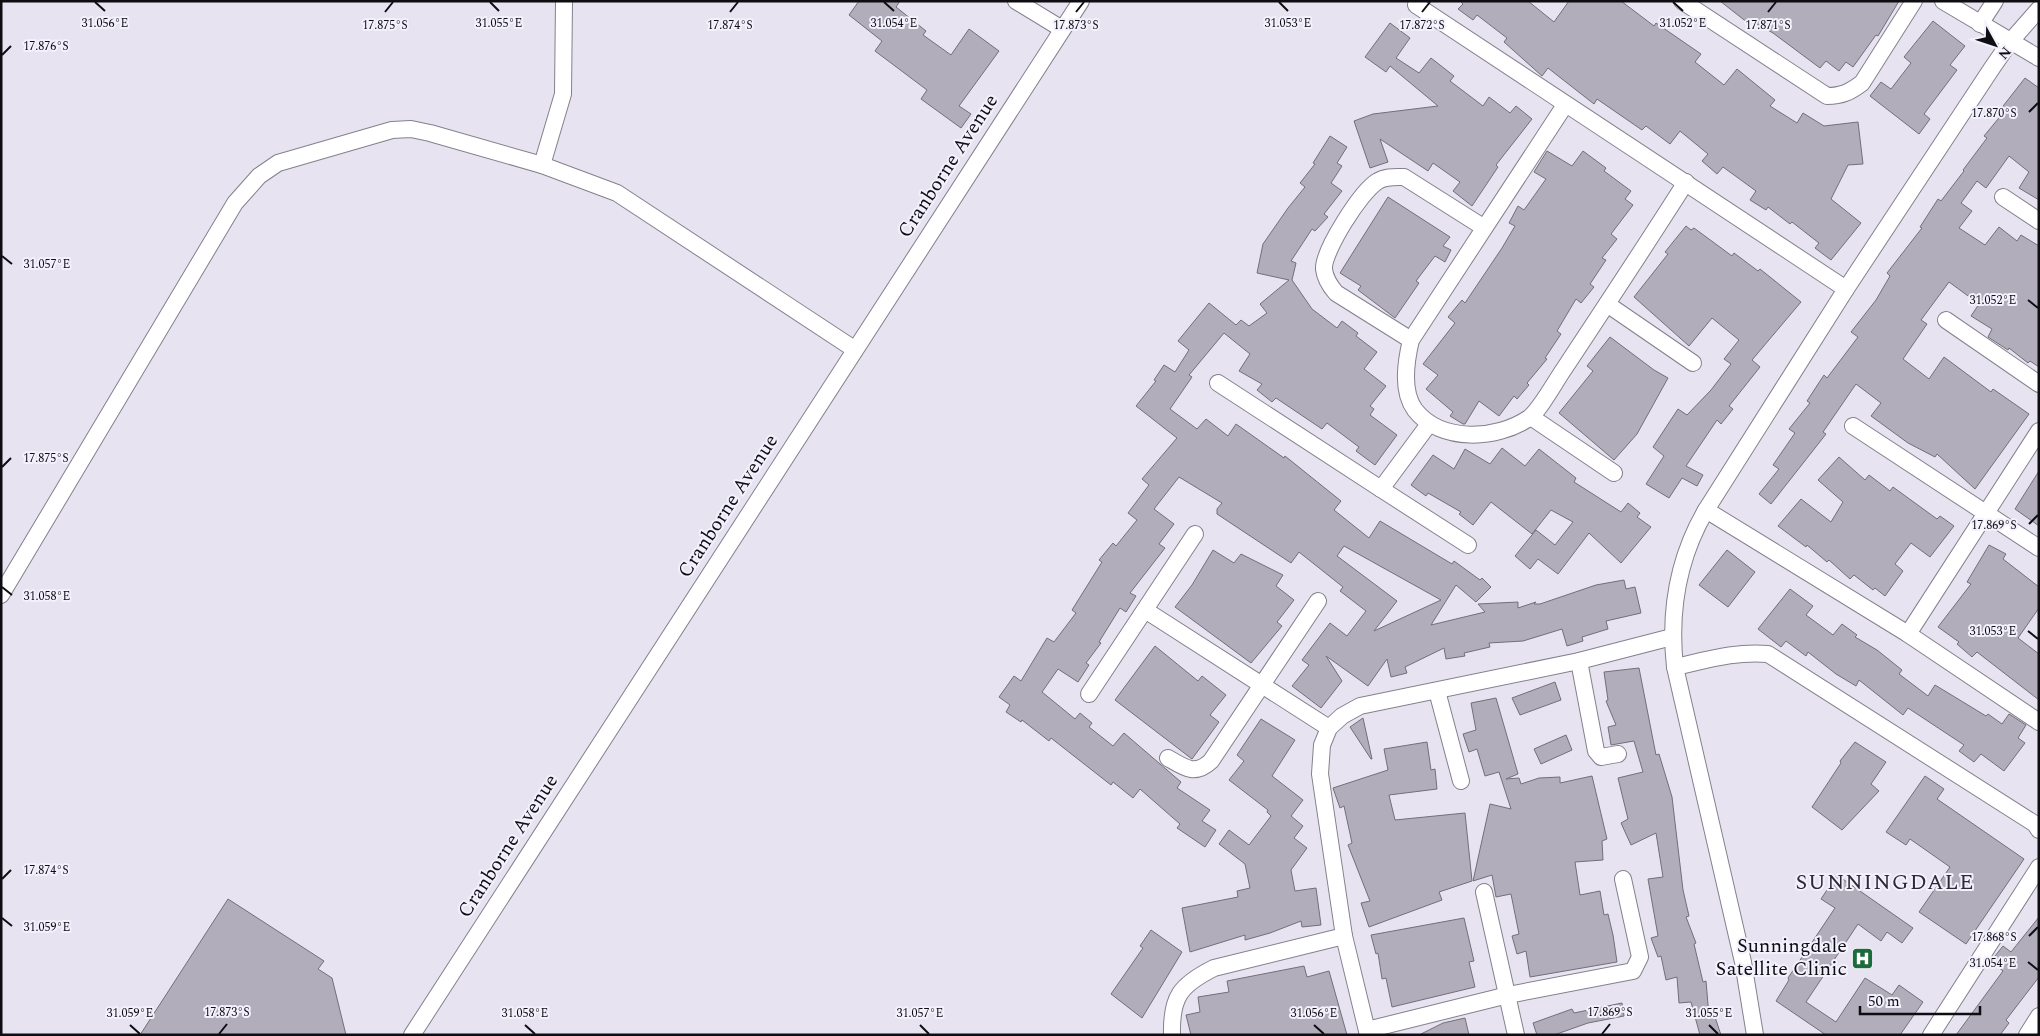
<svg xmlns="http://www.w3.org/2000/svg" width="2040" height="1036" viewBox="0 0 2040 1036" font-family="Spectral,serif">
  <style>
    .building { fill: #b1adba; stroke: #726f7a; fill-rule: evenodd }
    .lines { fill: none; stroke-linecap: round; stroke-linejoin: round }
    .minor-casing { stroke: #84818d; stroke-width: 18 }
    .minor { stroke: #fff; stroke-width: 16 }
    .ticks { fill: none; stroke: #0e0d11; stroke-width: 2 }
    .labels { text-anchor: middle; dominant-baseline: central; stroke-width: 4; stroke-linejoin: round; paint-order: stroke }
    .street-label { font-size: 20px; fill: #0e0d11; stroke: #f4f1fe }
    .poi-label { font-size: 20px; fill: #0e0d11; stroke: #f4f1fe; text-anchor: end }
    .quarter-label { font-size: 22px; letter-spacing: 1px; fill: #2c2a33; stroke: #f4f1fe }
    .ticks-label { font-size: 12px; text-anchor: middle; fill: #0e0d11; stroke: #f4f1fe; stroke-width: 4; stroke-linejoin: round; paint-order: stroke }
  </style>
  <rect width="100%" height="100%" fill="#e7e3f0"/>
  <g class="building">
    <path d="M859,1h41l-4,6 30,24 -3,4 28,20 18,-26 30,22 -40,55 12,8 -10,14 -40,-29 6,-9 -52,-39 7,-10 -33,-26z"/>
    <path d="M1460,1h68l26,21 15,-21h52l33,25 2,-3 45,31 -6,8 29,23 13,-16 38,31 -5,6 27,17 6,-10 21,13 34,-4 5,42 -15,1 -17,34 30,24 -30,37 -16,-12 4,-5 -27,-21 -2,2 -22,-17 -2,3 -16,-10 6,-9 -33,-24 -6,7 -15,-13 6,-7 -28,-23 -10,13 -24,-18 -4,4 -45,-31 -3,5 -46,-36 -6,8 -38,-34 3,-4 -30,-23 -4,5 -15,-11 5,-5z"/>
    <path d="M1720,1h179l-21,35 -2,-1 -23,32 -7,-5 -7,9 -13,-10 -6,7 -47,-35 -23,-13 -2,3z"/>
    <path d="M1933,21l32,25 -15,19 7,5 -33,44 6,5 -11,15 -49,-38 11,-14 10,7 20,-26 -7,-6z"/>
    <path d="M1390,23l20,15 -14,20 23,15 12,-15 23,18 -4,5 33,25 6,-9 21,16 6,-7 16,13 -36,46 2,2 -26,39 -19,-15 7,-9 -27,-19 -5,8 -48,-32 8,23 -18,6 -16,-47 19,-7 65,-8 -48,-40 -4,6 -21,-15z"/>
    <path d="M2025,78l14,10v112l-20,-12 10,-16 -20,-16 -23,32 -9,-7 -16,22 11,8 -13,17 26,17 14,-18 18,14 4,-6 18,11v121l-9,-6 -2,2 -19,-15 -1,2 -20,-13 4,-8 -21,-13 8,-12 -30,-22 -28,38 6,4 -24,35 26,20 15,-22 47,35 2,-3 36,25 -54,75 -38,-35 -2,3 -27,-14 -37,-27 10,-13 -25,-19 -33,48 3,2 -55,70 -12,-10 20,-25 -6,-4 22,-32 -6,-4 21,-26 -3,-2 17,-26 3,3 31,-41 -7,-5 25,-32 14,-24 -3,-3 35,-45 -2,-1 18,-28 3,2 23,-30 -1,-1 24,-32 -3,-2 19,-23 -3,-3z"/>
    <path d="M1330,136l17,11 -10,16 5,3 -11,17 11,8 -18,23 4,3 -13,14 -3,-2 -21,32 5,2 -4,17 20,29 25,19 5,-7 16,12 -2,3 21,16 -13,17 22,17 -16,20 4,3 -4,6 27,20 -22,30 -19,-14 3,-4 -32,-24 -5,6 -46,-31 -4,4 -15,-12 5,-6 -23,-13 11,-17 -26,-21 -35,42 3,2 -22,32 27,20 9,-10 22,17 8,-12 48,34 1,-2 56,45 -7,9 35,28 11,-17 72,43 2,-3 26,19 2,-2 9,9 -15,15 -20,-17 -25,40 54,-13 -7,-8 40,-2v6l18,-6 -2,2h6l56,-19 28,-5 2,9 9,-2 6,26 -35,8 2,8 -26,8 1,4 -16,5 -5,-17 -39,12 -34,2 1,4 -26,6 1,3 -19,3 -2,-11 -39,19 2,6 -16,4 -4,-18 -19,27 -42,-30 16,25 -21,27 -29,-22 17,-21 -7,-5 28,-37 17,13 19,-25 -26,-20 3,-4 -44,-35 -8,11 -74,-49v-5l5,-6 -43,-26 -25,32 20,15 -15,20 6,4 -35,45 6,3 -10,16 -6,-4 -21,34 2,1 -15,20 3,2 -11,17 -20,-13 -16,23 33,27 5,-6 12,10 -3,4 24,19 11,-13 57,49 -4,6 33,22 -8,11 14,9 -11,17 -28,-19 3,-4 -40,-35 -7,9 -20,-16 -2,3 -60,-47 -2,3 -27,-21 -1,2 -15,-10 4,-7 -11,-8 15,-21 7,5 26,-43 7,4 22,-29 -4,-3 30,-48 -3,-2 14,-17 3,3 21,-26 -9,-7 21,-28 -7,-6 35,-41 -41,-32 20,-25 -2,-1 10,-15 11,7 14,-22 -11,-9 31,-38 27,22 5,-5 8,6 18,-13 -7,-9 29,-24 -32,-7 6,-29 25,-36 17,-21 -5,-4 15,-19 -2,-1zM1344,546l97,54 -67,31 23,-30 -60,-45z"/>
    <path d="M1547,151l25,15 11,-15 23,17 -2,3 27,20 -6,8 8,6 -22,29 6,5 -15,19 4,2 -16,24 4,3 -13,16 -5,-4 -19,32 4,3 -16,24 2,1 -20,24 2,2 -12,14 -3,-3 -15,20 -20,-15 -14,23h-2l-13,-8 3,-4 -27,-23 12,-14 -15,-11 32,-41 -7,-6 14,-17 3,3 37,-55 13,-22 -6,-3 9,-17 6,4 22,-31 -12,-7z"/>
    <path d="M1388,197l62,40 -7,9 8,4 -6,12 -10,-6 -19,25 3,2 -24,35 -37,-28 3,-4 -21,-13z"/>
    <path d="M1686,226l5,4 3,-2 38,28 2,-3 24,18 2,-2 41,33 -49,58 8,7 -31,39 4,3 -12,15 -4,-4 -31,46 17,9 -6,11 -15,-8 -13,20 -23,-14 18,-28 -11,-9 25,-38 9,6 24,-25 20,-26 -7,-5 15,-19 -27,-22 -23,28 -55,-49 34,-43 -3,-2z"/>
    <path d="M1610,337l44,33 14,8 -31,56 -23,26 -55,-47 34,-42 -6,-5z"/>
    <path d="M1502,448l23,18 14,-17 37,29 -2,4 47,30 7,-9 12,10 -3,4 14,10 -30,36 -32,-30 -31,41 -20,-15 -8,10 -15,-13 21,-26 19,15 18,-23 -22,-12 -19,24 -41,-32 -18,23 -14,-11 2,-2 -33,-19 -2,3 -15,-11 22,-30 21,14 11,-20 25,15z"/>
    <path d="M1839,457l26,23 4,-5 21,16 3,-4 44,32 3,-3 14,10 -24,31 -19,-14 -16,21 8,7 -18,25 -10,-8 -2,2 -19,-15 -4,4 -21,-19 -2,2 -20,-17 -1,2 -28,-21 23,-27 30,23 12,-20 -25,-22z"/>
    <path d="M2039,471v55l-24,-17z"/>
    <path d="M1989,545l17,9 -3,5 36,28v21l-21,30 21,16v46l-62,-48 -5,5 -15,-13 2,-2 -21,-15 33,-43 -4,-2z"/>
    <path d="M1213,550l21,13 7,-9 42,21 -7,11 18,14 -17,22 5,4 -31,37 -76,-56 17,-22z"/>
    <path d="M1727,550l28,22 -27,35 -29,-22z"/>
    <path d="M1790,589l23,17 -7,9 27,20 9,-11 15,11 -2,2 22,13 25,20 -3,4 29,22 7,-11 51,31 2,-2 14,10 7,-10 17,11 -8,13 7,5 -21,28 -23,-17 -7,8 -15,-11 5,-6 -56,-37 -5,7 -44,-35 -3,6 -20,-12 -28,-22 -2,4 -20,-15 -5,6 -23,-18z"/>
    <path d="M1155,646l43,35 4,-5 24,19 -16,20 9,7 -27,37 -77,-59z"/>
    <path d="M1639,668l17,87 3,-1 13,43 11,93 6,26 -3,1 10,26 -2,1 9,38 3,-1 3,35 5,-2 7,21h-21l-9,-33 -12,1 -2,-26 -11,3 -5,-24 -3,1 -7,-19 7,-2 -10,-57 15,-2 -7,-44 -25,12 -10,-22 7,-4 -10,-41 25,-6 -9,-31 -23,4 -3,-18 8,-2 -10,-24 2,-1 -4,-28z"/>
    <path d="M1555,682l6,18 -41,15 -8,-17z"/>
    <path d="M1496,698l22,76 -12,5 13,-1 2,6 18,-6 21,-1v6l32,-7 15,63 -5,2 1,19 -28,2 5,33 20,-4 4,24 4,-1 5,21 4,27 -87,15 -4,-26 -9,3 -5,-18 7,-2 -8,-40 -15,3 -4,-22 -19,6 17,-77 21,5 -12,-37 -14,4 -8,-27 -8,3 -6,-18 13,-4 -5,-27z"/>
    <path d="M1363,718l9,41h-1l-21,-32z"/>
    <path d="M1261,719l34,21 -23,36 31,24 -12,16 12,10 -9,12 13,10 -16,22 4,21 21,-3 5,37 -19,2 -1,-6 -31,12 -25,7v-5l-55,17 -8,-44 56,-11 -1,-6 13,-3 -5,-24 -26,-20 10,-14 20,15 22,-29 -4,-4 1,-2 -39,-30 15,-19 -7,-6z"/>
    <path d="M1566,735l6,15 -31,14 -7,-15z"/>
    <path d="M1427,742l4,28 4,-1 2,20 -48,6 6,25 70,-7 7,68 -33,11 3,8 -73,27 -8,-24 9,-2 -22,-56 4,-2 -8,-37 -4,2 -7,-20 55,-18 -4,-21z"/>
    <path d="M1855,742l31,20 -15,22 8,7 -37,39 -30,-23 29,-44 -1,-2z"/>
    <path d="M1925,776l19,13 -7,10 87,60 -58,85 -47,-32 31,-45 -40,-28 -4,6 -20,-13z"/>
    <path d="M1837,875l76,53 -11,15 -15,-11 -6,9 -23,-17 -52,78 30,20 29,-44 27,17 7,-10 24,17 -23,33h-74l-50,-34 13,-21 -1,-2 47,-70 -14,-9z"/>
    <path d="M228,899l96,62 -6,8 14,9 14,57h-206z"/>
    <path d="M2039,917v60l-33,43 3,3 -9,12h-44l47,-64 -12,-10 12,-15 8,6z"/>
    <path d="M1464,918l10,43 -5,1 6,25 -83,20 -6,-29 -4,1 -4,-26 -2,1 -5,-19z"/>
    <path d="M1151,930l31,22 -40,66 -31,-24 32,-46 -3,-2z"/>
    <path d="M1304,966l3,11 22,-6 18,64h-156l-5,-20 14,-3 -2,-15 31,-5 -2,-11z"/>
    <path d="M1622,1003l2,13 -36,7 -34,12h-17l-4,-12 39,-14 2,4z"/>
    <path d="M1465,1018l4,17h-50l24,-12z"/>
  </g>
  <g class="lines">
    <defs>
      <g id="minor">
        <path d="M1016,1l46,28"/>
        <path d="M1682,1l145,95c15,0 23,-4 35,-13l52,-82"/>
        <path d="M1943,1l96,57"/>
        <path d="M1416,5l430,284"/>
        <path d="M1980,24l15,-23"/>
        <path d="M1565,105l-154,235c-5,21 -10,51 4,70 26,33 82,30 114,8 11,-8 26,-36 35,-49 41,-62 82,-124 122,-187"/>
        <path d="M542,165l21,-71 1,-93"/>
        <path d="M2003,197l36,24"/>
        <path d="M1607,304l86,59"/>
        <path d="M1946,320l93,64"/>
        <path d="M1411,340l-75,-47c-6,-7 -11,-14 -12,-24 -1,-18 37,-78 54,-88 8,-5 17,-4 26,-4l79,50"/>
        <path d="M1218,383l163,106"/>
        <path d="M1531,417l83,56"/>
        <path d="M1429,424l-48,65 87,56"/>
        <path d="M1853,426l186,122"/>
        <path d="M1706,510l202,124 131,88"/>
        <path d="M1,595l234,-392 24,-27 19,-13 114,-33 19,-1 19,4 112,32 75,28 237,156"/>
        <path d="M1145,610l184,118"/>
        <path d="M1908,634l131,-203"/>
        <path d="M1579,661l17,90 5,6 17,-3"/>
        <path d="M1675,667c32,-7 61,-16 93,-13l267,170 4,6"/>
        <path d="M1437,691l24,90"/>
        <path d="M1089,694l106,-160"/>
        <path d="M1168,758c17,10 27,18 43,3l107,-160"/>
        <path d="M1484,892l32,143"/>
        <path d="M1367,1030l141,-35 125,-24 7,-14 -17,-78"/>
        <path d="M412,1035l669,-1034"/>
        <path d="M1172,1035c-1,-38 8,-50 42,-67l130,-32"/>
        <path d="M1368,1035l-24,-99 -24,-162 2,-29 7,-17 13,-12 18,-10 219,-45 93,-24"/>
        <path d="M1755,1035l-12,-73 -68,-295c-6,-55 3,-109 31,-157l140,-221 146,-221 18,-26 29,-33"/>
        <path d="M1931,1035l108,-168"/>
        <path d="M2027,1035l12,-19"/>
      </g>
    </defs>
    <use href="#minor" class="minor-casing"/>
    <use href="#minor" class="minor"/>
  </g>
  <path class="ticks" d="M95,2l10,9M490,2l9,9M884,2l10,9M1279,2l9,9M1673,2l10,9M385,12l8,-10M730,12l8,-10M1076,12l8,-10M1422,12l8,-10M1768,12l8,-10M2,55l9,-9M2029,112l9,-9M2,256l10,8M2028,300l10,8M2,467l9,-9M2029,524l9,-9M2,587l10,8M2028,631l10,8M2,879l9,-9M2,918l10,8M2029,936l9,-9M2028,962l10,8M130,1025l10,9M525,1025l10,9M920,1025l9,9M1314,1025l10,9M1709,1025l9,9M219,1034l8,-10M1602,1034l8,-10"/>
  <defs>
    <symbol id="hospital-square" viewBox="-11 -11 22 22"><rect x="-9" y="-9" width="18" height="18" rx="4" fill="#1c6b3a" stroke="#f4f1fe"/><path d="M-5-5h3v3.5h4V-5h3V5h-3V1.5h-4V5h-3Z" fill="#fff"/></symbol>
  </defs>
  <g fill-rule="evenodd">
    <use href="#hospital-square" x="1850" y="946" width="25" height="25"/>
  </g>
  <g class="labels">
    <g class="street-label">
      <text transform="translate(948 166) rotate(-57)">Cranborne Avenue</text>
      <text transform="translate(728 506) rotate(-57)">Cranborne Avenue</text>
      <text transform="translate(508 846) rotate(-57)">Cranborne Avenue</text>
    </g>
    <g class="poi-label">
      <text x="1847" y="946">Sunningdale<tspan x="1847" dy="23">Satellite Clinic</tspan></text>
    </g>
    <g class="quarter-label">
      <text x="1885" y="882">SUNNINGDALE</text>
    </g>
  </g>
  <g class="ticks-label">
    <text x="105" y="27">31.056°E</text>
    <text x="499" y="27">31.055°E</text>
    <text x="894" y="27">31.054°E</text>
    <text x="1288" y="27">31.053°E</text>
    <text x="1683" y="27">31.052°E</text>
    <text x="385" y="29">17.875°S</text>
    <text x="730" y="29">17.874°S</text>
    <text x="1076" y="29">17.873°S</text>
    <text x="1422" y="29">17.872°S</text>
    <text x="1768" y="29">17.871°S</text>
    <text x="46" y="50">17.876°S</text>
    <text x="1994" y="117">17.870°S</text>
    <text x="47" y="268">31.057°E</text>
    <text x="1993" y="304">31.052°E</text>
    <text x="46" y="462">17.875°S</text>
    <text x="1994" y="529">17.869°S</text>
    <text x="47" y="600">31.058°E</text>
    <text x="1993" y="635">31.053°E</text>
    <text x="46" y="874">17.874°S</text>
    <text x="47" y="931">31.059°E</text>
    <text x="1994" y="941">17.868°S</text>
    <text x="1993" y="967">31.054°E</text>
    <text x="227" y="1016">17.873°S</text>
    <text x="1610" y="1016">17.869°S</text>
    <text x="130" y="1017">31.059°E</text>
    <text x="525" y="1017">31.058°E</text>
    <text x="920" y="1017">31.057°E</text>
    <text x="1314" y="1017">31.056°E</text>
    <text x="1709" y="1017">31.055°E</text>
  </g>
  <rect width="2040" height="1036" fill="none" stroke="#0e0d11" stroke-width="5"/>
  <g transform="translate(1995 45) rotate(130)" stroke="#f4f1fe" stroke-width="4" paint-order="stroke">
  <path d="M0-4L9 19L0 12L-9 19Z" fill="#0e0d11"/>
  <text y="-8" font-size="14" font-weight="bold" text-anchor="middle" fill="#0e0d11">N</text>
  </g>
  <path d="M1860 1006v8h120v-8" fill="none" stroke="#0e0d11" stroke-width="2.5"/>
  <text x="1868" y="1006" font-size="15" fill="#0e0d11" stroke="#f4f1fe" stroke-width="4" paint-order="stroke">50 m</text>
</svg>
